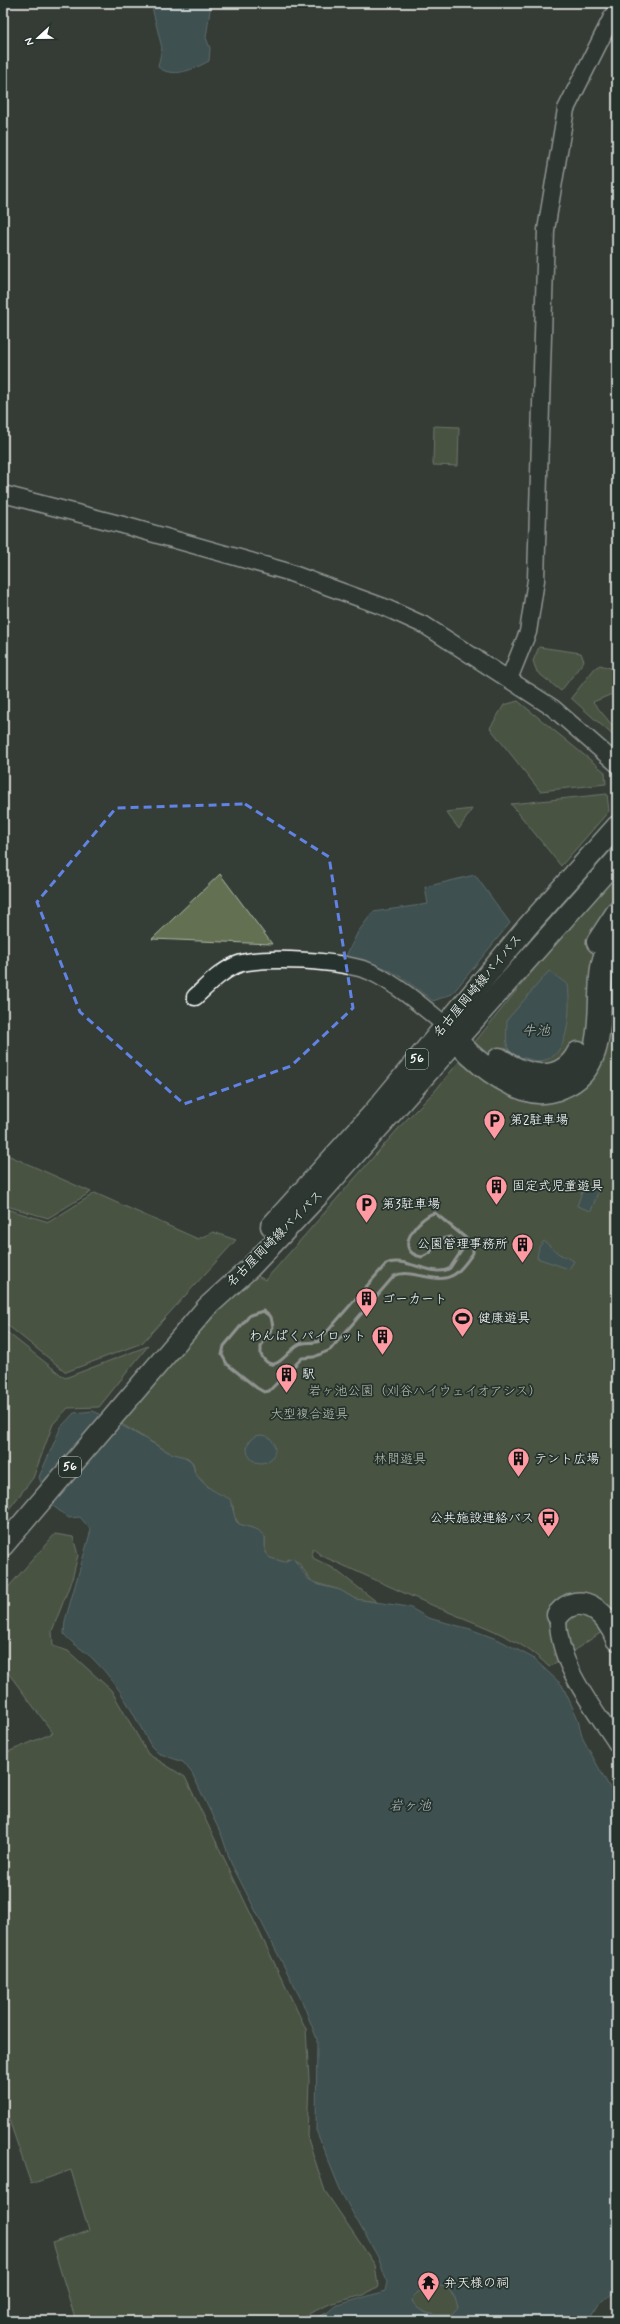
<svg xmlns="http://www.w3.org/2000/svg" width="620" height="2324" viewBox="0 0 620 2324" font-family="Mynerve,'Klee One',sans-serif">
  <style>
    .green { fill: #637051; stroke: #b1b8a8 }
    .water { fill: #4a6770; stroke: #92a4a9; fill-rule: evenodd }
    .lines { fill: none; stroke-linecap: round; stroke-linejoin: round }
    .tertiary-casing { stroke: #fff; stroke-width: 19 }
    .primary-casing { stroke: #fff; stroke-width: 23 }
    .motorway-casing { stroke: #fff; stroke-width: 25 }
    .tertiary { stroke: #26332d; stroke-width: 16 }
    .primary { stroke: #26332d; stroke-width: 20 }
    .motorway { stroke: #26332d; stroke-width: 22 }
    .rail { stroke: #fff; stroke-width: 3 }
    .marked { fill: none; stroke: #6183e4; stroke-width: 3; stroke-dasharray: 8 5; stroke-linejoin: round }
    .labels { text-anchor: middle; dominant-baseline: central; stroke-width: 3.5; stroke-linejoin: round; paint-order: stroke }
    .shield { fill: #26332d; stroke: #bec2c0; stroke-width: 1 }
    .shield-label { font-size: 12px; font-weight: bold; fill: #fff }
    .street-label { font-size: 13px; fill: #fff; stroke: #26332d }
    .poi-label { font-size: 13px; fill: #fff; stroke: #26332d; text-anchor: start }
    .park-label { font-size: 13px; fill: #b9bfb1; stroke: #26332d }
    .water-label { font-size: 14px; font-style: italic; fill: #aebbbf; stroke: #26332d }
  </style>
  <rect width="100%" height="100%" fill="#353d37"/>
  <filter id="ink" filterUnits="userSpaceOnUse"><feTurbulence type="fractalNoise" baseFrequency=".025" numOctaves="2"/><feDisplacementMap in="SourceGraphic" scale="8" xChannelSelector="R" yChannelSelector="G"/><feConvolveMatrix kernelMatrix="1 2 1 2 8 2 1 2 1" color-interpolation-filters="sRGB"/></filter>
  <g filter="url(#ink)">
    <g class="green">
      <path d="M434,426l25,1 -1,39 -25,-1z"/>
      <path d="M539,647l42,6 3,8 -23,30 -24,-19 -4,-11z"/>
      <path d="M600,665l17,5v22l-24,10 24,29v8l-46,-41 24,-30z"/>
      <path d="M518,701l87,71 1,12 -66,7 -50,-63 14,-23z"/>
      <path d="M607,794l2,17 -48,55 -50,-62z"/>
      <path d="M472,809l-13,20 -13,-17z"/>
      <path d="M617,867v755l-68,45c-30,-31 -76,-44 -115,-61 -38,-16 -75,-34 -112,-50l-10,-8 1,10 20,10 44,34 -22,-3 -15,-9 -28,-8 -14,-20 -10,-3 -4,3 -14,-4 -5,-5v-16l-7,-7 -19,-6 -5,-8 -1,-10 -10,-10 -7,-2 -21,-20 -2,-11 -5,-5 -18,-5 -52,-31 51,-66 85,-82 11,6 11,-12 129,-147 30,-30z"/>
      <path d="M220,874l52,70 -120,-5z"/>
      <path d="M3,1153l88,39 -43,26 -45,-13z"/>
      <path d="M95,1193l103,46 15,-7 23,8 -94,103 -76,29 -60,-48h-3v-116l46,14z"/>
      <path d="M3,1329l62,49 83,-32 -49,61 -31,1 -15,16 -20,54 -28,36 -2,-2z"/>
      <path d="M55,1534l18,3 5,18 -6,24 -20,52 1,15 15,5 43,39 37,64 37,23 121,252 3,51 -2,56 18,55 50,74 3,21 -14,9 -32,8 -39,18h-217l-24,-78 37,-12 -18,-61 -40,14 -28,-82v-348l50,-21 -50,-67v-73z"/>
      <path d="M429,2284l18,3 8,10 4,10 -8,8c-16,0 -30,1 -39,-14l1,-5z"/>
    </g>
    <g class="water">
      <path d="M151,3h60l-5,35 4,10 -1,13c-15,8 -36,18 -51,6l4,-19z"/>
      <path d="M475,875l35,48 -58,71 -19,7c-32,-25 -46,-38 -88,-43l13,-26 15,-20 55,-8 -3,-17z"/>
      <path d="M549,971l19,14c3,26 2,87 -40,74 -6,-2 -15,-3 -19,-9 -4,-7 -2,-22 -2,-30z"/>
      <path d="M585,1184l14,5 -8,22 -14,-5z"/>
      <path d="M544,1241l15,13 15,7 -5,8 -32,-11 2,-11z"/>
      <path d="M93,1411c26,12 50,27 75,41 6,3 15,3 20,7 7,4 4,10 8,15 8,13 21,19 34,25l6,22 3,3 19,6 7,7v16l5,5 14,4 9,-4 15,21 11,6 21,5 15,9 54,8 19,11 42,11 29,11 34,18 29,27 15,32 6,22 34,62v491l-17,10 -11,19h-284l22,-8 8,-7 50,-15 2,-9 -9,-25 -36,-63 -26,-64 1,-91 -15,-38 -71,-138 -9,-27 -30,-63 -9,-11 -25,-9 -7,-7c-18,-32 -30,-60 -57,-86 -9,-10 -21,-15 -30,-26l1,-13 26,-91 -11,-13 -11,1 -21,-16 -9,-25 22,-50 13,-14zM429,2284l18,3 8,10 3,10 -7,8c-16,0 -30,1 -39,-14l1,-5z"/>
      <circle cx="261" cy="1449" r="14"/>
    </g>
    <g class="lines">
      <defs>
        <g id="tertiary">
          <path d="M3,494l120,31 162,46 99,36 42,19 127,82 64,56"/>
          <path d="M509,679l19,-47 8,-52 10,-350 20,-121 51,-102"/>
          <path d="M195,997c13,-12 25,-25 41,-32 24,-10 112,-4 135,7 27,13 51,34 74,53"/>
          <path d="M558,1615c-2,48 34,90 59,129"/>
        </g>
        <g id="primary">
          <path d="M271,1226l102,-113 154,-186 90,-101"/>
          <path d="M3,1546l204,-239 43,-39 69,-73 298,-336"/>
        </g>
        <g id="motorway">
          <path d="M598,942l19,-29"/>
          <path d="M445,1025c17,27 51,55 82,65 11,4 25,2 35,-3 48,-19 34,-79 40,-119 2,-13 8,-25 15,-36"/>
          <path d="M499,1059c25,18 62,27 79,-6"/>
          <path d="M558,1615c22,-27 50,-1 59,24"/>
        </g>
      </defs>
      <use href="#tertiary" class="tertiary-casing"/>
      <use href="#primary" class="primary-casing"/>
      <use href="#motorway" class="motorway-casing"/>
      <use href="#tertiary" class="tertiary"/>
      <use href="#primary" class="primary"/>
      <use href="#motorway" class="motorway"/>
      <path class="rail" d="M435,1213l38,31v9c-5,7 -11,16 -18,21 -19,13 -42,-7 -61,2l-64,74 -16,7 -12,1 -33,33 -5,1 -7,-4 -30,-24 -5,-9 2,-9 26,-31 13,-4 8,6 2,10 -12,19v9c13,23 26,-4 37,-10 6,-4 14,-1 21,-4l67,-77c18,-9 48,15 64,4l12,-18 -4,-8 -8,-5 -12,3 -8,13 -8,4c-33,-6 0,-43 13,-44z"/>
    </g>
  </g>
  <path d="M0 0H620V2324H0ZM245,804l84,53 24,151 -62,58 -107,38 -104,-92 -43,-110 79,-94z" fill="#353d37" fill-opacity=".55" fill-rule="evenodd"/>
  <path class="marked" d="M245,804l84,53 24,151 -62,58 -107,38 -104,-92 -43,-110 79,-94z"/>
  <defs>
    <symbol id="parking-pin" viewBox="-11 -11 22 30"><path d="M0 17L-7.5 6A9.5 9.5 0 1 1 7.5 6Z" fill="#ff9aa2" stroke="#26332d"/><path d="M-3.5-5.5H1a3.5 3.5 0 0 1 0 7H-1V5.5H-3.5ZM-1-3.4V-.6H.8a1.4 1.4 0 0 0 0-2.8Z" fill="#111"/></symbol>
    <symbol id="building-pin" viewBox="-11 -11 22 30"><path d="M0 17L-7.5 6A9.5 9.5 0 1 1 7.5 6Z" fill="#ff9aa2" stroke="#26332d"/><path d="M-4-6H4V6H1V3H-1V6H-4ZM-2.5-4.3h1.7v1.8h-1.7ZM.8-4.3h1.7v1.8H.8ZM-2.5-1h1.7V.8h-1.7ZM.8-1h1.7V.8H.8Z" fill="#111"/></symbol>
    <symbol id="stadium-pin" viewBox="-11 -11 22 30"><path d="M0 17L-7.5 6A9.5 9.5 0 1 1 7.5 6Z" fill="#ff9aa2" stroke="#26332d"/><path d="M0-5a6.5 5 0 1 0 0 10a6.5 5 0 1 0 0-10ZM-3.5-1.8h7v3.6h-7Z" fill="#111"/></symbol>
    <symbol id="bus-pin" viewBox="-11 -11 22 30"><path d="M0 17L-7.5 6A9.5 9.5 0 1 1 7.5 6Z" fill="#ff9aa2" stroke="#26332d"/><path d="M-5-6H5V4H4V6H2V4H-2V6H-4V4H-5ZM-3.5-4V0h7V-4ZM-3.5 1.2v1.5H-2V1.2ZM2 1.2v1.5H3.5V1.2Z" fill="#111"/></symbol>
    <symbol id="temple-pin" viewBox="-11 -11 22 30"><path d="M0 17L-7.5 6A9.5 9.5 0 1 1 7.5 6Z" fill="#ff9aa2" stroke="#26332d"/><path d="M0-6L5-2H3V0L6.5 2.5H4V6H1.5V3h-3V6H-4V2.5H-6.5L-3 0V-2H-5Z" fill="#111"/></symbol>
  </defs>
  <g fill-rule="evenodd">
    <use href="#parking-pin" x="482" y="1108" width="25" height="34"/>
    <use href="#building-pin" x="484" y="1174" width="25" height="34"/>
    <use href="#parking-pin" x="354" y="1192" width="25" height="34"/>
    <use href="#building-pin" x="510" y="1232" width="25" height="34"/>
    <use href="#building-pin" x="354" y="1286" width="25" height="34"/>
    <use href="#stadium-pin" x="450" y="1306" width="25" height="34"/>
    <use href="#building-pin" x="370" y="1324" width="25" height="34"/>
    <use href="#building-pin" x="274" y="1362" width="25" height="34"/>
    <use href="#building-pin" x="506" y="1446" width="25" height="34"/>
    <use href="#bus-pin" x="536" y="1506" width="25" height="34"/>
    <use href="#temple-pin" x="416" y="2270" width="25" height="34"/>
  </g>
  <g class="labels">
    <g class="shield">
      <rect x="406" y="1049" width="22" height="20" rx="3"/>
      <rect x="59" y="1457" width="22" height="20" rx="3"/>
    </g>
    <g class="shield-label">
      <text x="417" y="1059">56</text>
      <text x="70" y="1467">56</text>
    </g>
    <g class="street-label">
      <text transform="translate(478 986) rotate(-50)">名古屋岡崎線バイパス</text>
      <text transform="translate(275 1239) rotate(-45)">名古屋岡崎線バイパス</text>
    </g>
    <g class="poi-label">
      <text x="510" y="1120">第2駐車場</text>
      <text x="512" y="1186">固定式児童遊具</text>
      <text x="382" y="1204">第3駐車場</text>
      <text x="508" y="1244" text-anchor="end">公園管理事務所</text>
      <text x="382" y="1299">ゴーカート</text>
      <text x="478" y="1318">健康遊具</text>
      <text x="366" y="1336" text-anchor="end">わんぱくパイロット</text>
      <text x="302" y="1374">駅</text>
      <text x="534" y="1459">テント広場</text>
      <text x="534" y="1518" text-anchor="end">公共施設連絡バス</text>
      <text x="444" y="2283">弁天様の祠</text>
    </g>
    <g class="park-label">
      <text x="425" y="1391">岩ヶ池公園（刈谷ハイウェイオアシス）</text>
      <text x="309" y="1414">大型複合遊具</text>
      <text x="400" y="1459">林間遊具</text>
    </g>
    <g class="water-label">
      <text x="536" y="1031">牛池</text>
      <text x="410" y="1806">岩ヶ池</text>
    </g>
  </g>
  <rect width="620" height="2324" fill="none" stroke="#26332d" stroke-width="16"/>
  <rect x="8" y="8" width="604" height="2308" fill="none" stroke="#fff" stroke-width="1.5" filter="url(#ink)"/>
  <g transform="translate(38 38) rotate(248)" stroke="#26332d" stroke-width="3" paint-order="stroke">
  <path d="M0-3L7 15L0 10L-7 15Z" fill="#ffffff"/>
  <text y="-6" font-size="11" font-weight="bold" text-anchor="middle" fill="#ffffff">N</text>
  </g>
</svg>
